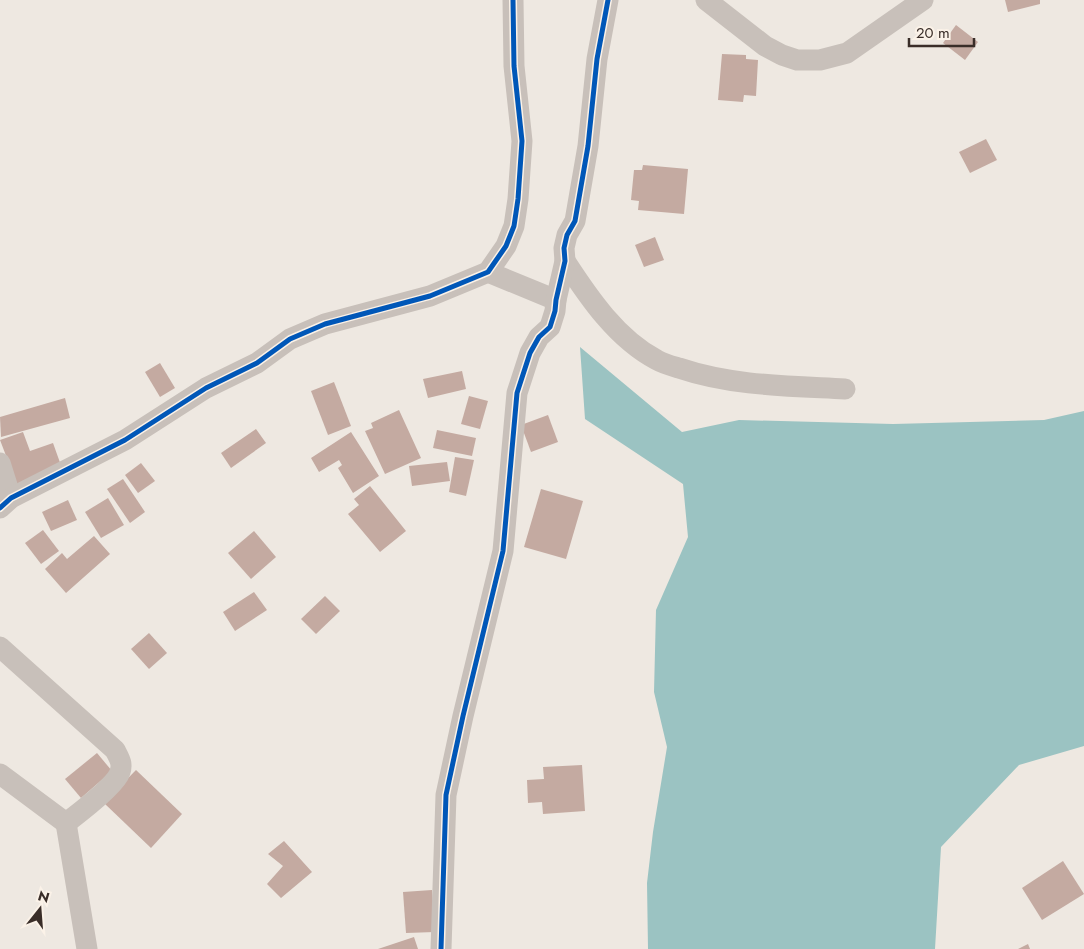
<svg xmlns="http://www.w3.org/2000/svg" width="1084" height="949" viewBox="0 0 1084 949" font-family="Jost,sans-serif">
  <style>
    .water { fill: #9bc3c2 }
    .building { fill: #c4aaa1 }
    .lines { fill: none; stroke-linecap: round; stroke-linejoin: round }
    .street { stroke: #c8c0ba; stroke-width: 21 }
    .cycleway-casing { stroke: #fbf2e8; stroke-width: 8 }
    .cycleway { stroke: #0057b8; stroke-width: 5 }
  </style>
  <rect width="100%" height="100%" fill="#eee8e1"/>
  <path class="water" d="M580,347l102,85 57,-12 154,4 151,-4 40,-9v335l-65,19 -78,82 -6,102h-287l-1,-66 6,-51 14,-85 -13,-55 2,-82 32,-73 -5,-53 -98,-65z"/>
  <g class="building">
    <path d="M1005,0h35v4l-32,8z"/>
    <path d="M956,25l22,17 -13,18 -22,-17z"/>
    <path d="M722,54l24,1v4l12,1 -2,36 -12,-1 -1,7 -25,-2z"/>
    <path d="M986,139l11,21 -27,13 -11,-21z"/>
    <path d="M643,165l45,4 -4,45 -46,-4 1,-9 -8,-1 3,-30h8z"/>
    <path d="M655,237l9,23 -20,7 -9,-22z"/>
    <path d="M160,363l15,25 -15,9 -15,-25z"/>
    <path d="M462,371l4,18 -38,9 -5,-19z"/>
    <path d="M334,382l17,44 -23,9 -17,-44z"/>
    <path d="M469,396l19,5 -8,28 -19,-5z"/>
    <path d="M65,398l5,20 -69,19 -1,-20z"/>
    <path d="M399,410l22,48 -36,16 -20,-43 8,-3 -2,-5z"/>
    <path d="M548,415l10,27 -27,10 -10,-27z"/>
    <path d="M256,429l10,14 -35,25 -10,-15z"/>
    <path d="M437,430l39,8 -4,18 -39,-8z"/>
    <path d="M23,432l7,19 23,-8 10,28 -45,16 -18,-47z"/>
    <path d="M351,432l28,44 -26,17 -15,-25 4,-3 -3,-5 -20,12 -8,-14z"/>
    <path d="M455,457l19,3 -8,36 -17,-4z"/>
    <path d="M447,462l3,19 -38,5 -3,-20z"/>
    <path d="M141,463l14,18 -17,12 -13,-18z"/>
    <path d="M123,479l22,33 -15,11 -23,-34z"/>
    <path d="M370,486l36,45 -26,21 -32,-38 11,-9 -5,-6z"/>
    <path d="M541,489l42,12 -17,58 -42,-12z"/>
    <path d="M108,498l16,27 -23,13 -16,-26z"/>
    <path d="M68,500l9,20 -26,11 -9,-19z"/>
    <path d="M43,530l16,21 -18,13 -16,-21z"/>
    <path d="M254,531l22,26 -25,22 -23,-26z"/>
    <path d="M94,536l16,18 -44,39 -21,-24 17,-16 5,6z"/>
    <path d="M254,592l13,18 -32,21 -12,-19z"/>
    <path d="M325,596l15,15 -24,23 -15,-15z"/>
    <path d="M149,633l18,20 -18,16 -18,-20z"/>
    <path d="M97,753l15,18 -31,27 -16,-19z"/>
    <path d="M582,765l3,46 -42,3 -1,-12 -14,1 -1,-23 17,-1 -1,-12z"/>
    <path d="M136,770l46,44 -31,34 -47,-45z"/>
    <path d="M284,841l28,31 -31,26 -14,-14 16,-18 -15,-12z"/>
    <path d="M1063,861l21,33 -42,26 -20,-32z"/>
    <path d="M432,890l3,42 -29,1 -3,-41z"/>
    <path d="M414,937l4,12h-40z"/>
    <path d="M1028,944l2,5h-12z"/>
  </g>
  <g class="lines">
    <g class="street">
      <path d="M706,0l59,46 17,9 15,5h23l27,-7 76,-53"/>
      <path d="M565,261c24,37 52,78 92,99 7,4 15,6 22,8 53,18 111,18 166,21"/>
      <path d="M488,272l68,28"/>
      <path d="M0,463l11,35"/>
      <path d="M0,508l11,-10 114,-58 81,-52 51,-25 33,-24 35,-15 105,-28 58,-24 18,-26 8,-20 4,-27 4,-58 -8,-75 -1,-66"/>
      <path d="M0,647l115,103c4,8 8,13 5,22 -4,13 -42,42 -54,51l-66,-49"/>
      <path d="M66,823l21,126"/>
      <path d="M441,949l5,-154 17,-79 40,-165 14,-158 13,-40 9,-16 11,-10 5,-16 1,-11 9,-39 -1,-13 3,-13 8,-14 13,-75 9,-87 11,-59"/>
    </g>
    <defs>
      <g id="cycleway">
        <path d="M0,508l11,-10 114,-58 81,-52 51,-25 33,-24 35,-15 105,-28 58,-24 18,-26 8,-20 4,-27 4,-58 -8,-75 -1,-66"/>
        <path d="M441,949l5,-154 17,-79 40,-165 14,-158 13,-40 9,-16 11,-10 5,-16 1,-11 9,-39 -1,-13 3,-13 8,-14 13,-75 9,-87 11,-59"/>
      </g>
    </defs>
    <use href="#cycleway" class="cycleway-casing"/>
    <use href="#cycleway" class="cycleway"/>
  </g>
  <g transform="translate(40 909) rotate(17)" stroke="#fbf2e8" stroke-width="4" paint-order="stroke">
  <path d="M0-4L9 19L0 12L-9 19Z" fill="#392d28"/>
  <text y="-8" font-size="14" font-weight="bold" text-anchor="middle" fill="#392d28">N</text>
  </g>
  <path d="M909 38v8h65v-8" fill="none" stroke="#392d28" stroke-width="2.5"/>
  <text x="916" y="38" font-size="15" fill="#392d28" stroke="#fbf2e8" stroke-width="4" paint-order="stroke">20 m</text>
</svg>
